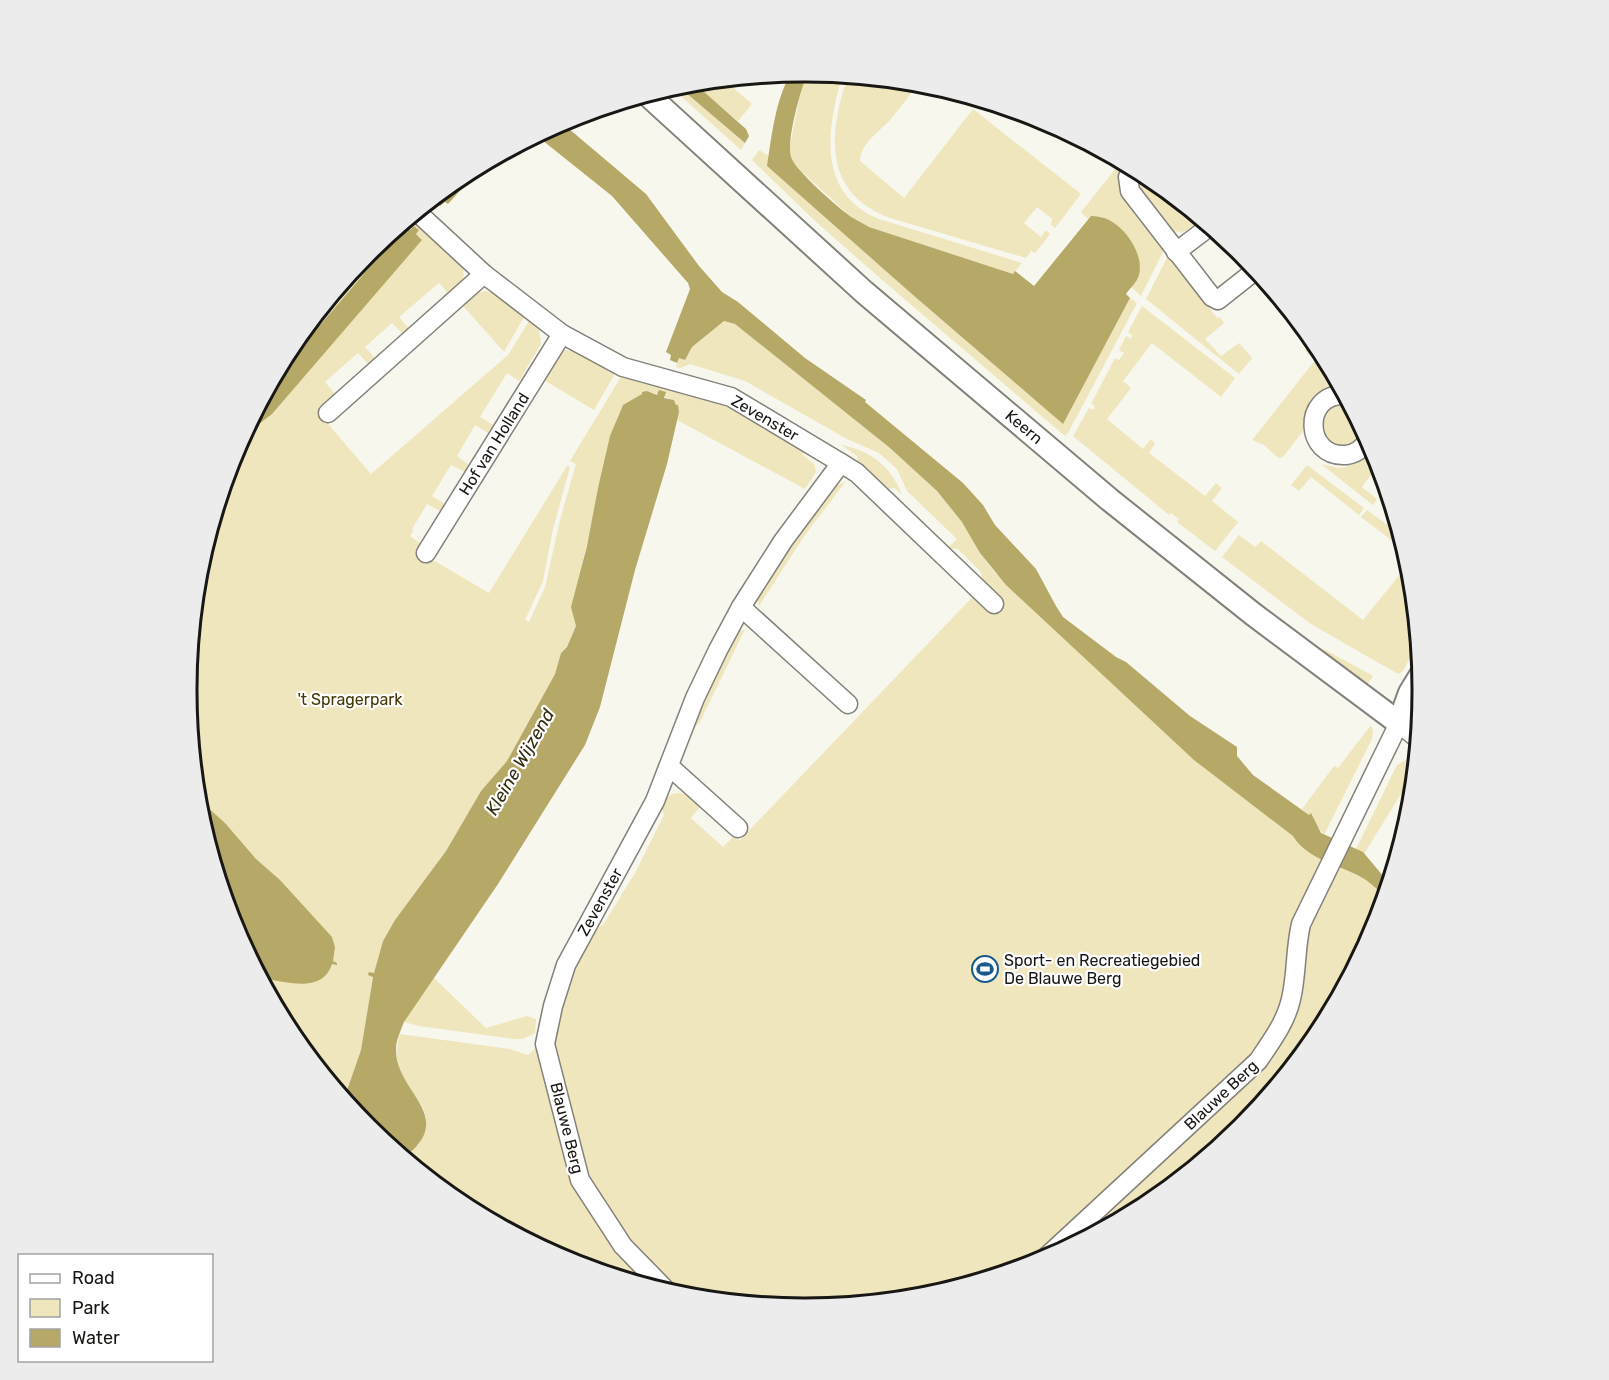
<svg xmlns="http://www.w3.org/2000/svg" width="1609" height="1380" viewBox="0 0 1609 1380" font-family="Rubik,sans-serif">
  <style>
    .green { fill: #efe6bd }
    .water { fill: #b6a867 }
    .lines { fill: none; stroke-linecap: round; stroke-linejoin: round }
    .minor-casing { stroke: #83817a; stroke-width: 21 }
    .tertiary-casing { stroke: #83817a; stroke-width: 26 }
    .minor { stroke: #fff; stroke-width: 18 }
    .tertiary { stroke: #fff; stroke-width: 22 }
    .labels { text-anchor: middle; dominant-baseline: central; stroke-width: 4.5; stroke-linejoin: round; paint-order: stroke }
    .street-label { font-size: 16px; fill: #181714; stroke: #fff }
    .park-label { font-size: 16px; fill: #433801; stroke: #fff }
    .poi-label { font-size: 16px; fill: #181714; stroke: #fff; text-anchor: start }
    .water-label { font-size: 18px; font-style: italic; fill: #322c0e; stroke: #fff }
    .rim { fill: none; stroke: #181714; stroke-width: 3 }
  </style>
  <rect width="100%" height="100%" fill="#f8f7ee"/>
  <g class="green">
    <path d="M808,72l34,4c-15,53 -26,117 37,143l143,44 -9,11 -144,-47 -17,-9 -51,-47 -10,-12 -2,-9 13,-64z"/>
    <path d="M848,76l71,7c-10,13 -19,25 -29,37 -11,12 -30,24 -30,41l44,37 69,-89 108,85 -26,34 -4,-3 1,-6 -15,-12 -13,16 17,14 5,-7 4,4 -15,19 -4,-2 -5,7 -136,-40c-67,-25 -62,-84 -42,-142z"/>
    <path d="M724,80l28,24 -14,17 -45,-38z"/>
    <path d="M678,86l67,57 -4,7 -69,-62z"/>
    <path d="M759,150l10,6 -2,10 146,129 150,128 67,-125 7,5 -69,130 -3,3 -184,-157 -68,-60 -61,-59z"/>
    <path d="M1121,162l4,2c-20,26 24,66 39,86l-23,46 -9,-8 5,-9 -34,-62 -12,-1 -3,3 -7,-7z"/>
    <path d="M1142,173l6,3 53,44 -17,12 -14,-1 -32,-39v-8z"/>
    <path d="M411,217l51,48c5,15 -3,20 -13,29l-10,-11 -40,34 10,12 -6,5 -11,-11 -27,24 10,11 -7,6 -10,-11 -33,29 10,12 -16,13 11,14 -2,3 43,50 137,-119 21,-34 10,8 2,15 -22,37 -12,-8 -27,44 13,8 -5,8 -13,-8 -18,31 12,9 -4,7 -14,-7 -19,31 13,8 -5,7 -13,-7 -15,25 1,2 -3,5 11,8 -3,5 5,5 66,39 78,-127 3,1 -17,62 -10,52 -18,39 4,2 16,-35 15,-67 16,-56 -6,-3 52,-86 115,35 68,39 -3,5 12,10 2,8 -11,17 -128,-69 2,-8 -5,-12 -27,-9 -24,15 -6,12 -19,70 -6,37 -8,30 -11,56 3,15 -9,21 -6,6 -6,21 -48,87 -26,30 -35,60 -51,69 -12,21 -9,32 -5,2 4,1 -12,74 -17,49 -54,-66 -57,-107 -35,-116 -11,-120 11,-121 36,-116 33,-62 28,-5 127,-147 -6,-5 3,-4 -5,-4 -4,4 -6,-3 -131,153 18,-34 61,-74 18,-21z"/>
    <path d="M1168,256l49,62 3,-1 4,6 -19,16 16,17 18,-13 13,15 -13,16 -93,-75z"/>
    <path d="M485,291l10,3 29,23 -20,35 -41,-46 15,-13z"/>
    <path d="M1142,306l93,72 -14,19 -69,-54 -29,38 8,7 -24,31 36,30 8,-10 4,5 -6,9 56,43 11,-13 6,5 -10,13 26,21 -23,29 -38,-29 2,-3 -8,-6 -2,2 -96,-79 16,-28 4,2 2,-4 -4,-2 24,-46 4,2 5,-7 -5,-3 7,-14 5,3 1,-4 -4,-3z"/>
    <path d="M724,321l11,3 155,124 47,43 31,38 12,24 15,20 392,316 -12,38 -57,107 -77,93 -93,77 -107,57 -116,35 -121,12 -120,-12 -116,-35 -107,-57 -56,-47c6,-5 10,-10 15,-18 17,-29 -6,-39 -18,-63 -6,-14 -7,-28 -2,-42l110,15 18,6 28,-26 20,-65 19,-35 8,-4 32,-52 29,-58 -3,-7c10,-23 25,-16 40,-2l-10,12 32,29 11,-11 5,5 244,-255 -2,-14 -23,-23 -10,-1 9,-9 -50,-48 -10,-22 -18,-16 -32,-14 -102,-58 -55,-17 -10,4 -4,-1 3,-10 6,3 7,-13z"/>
    <path d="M1318,347l23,43c-6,0 -13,-1 -19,3 -11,7 -20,25 -19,38l-20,26 -5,1 -14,-13 -12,-5 64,-81 -11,-8 2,-3 4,5z"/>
    <path d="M566,350l9,1 41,21 -22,38 -52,-31 15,-24z"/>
    <path d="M1348,402l16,30 -3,6 -13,9 -20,-3 -10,-13 9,-25z"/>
    <path d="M841,445c29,5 51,22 61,50l-7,-7 -8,1 -29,-24 -1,-9z"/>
    <path d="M1372,447l7,17 -17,23 15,12 -4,6 -52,-41 18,4 8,-1 1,-4z"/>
    <path d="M1307,465l57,43 -5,7 -48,-38 -12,14 -8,-6z"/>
    <path d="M846,481l-41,54 -46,71 -2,-8 15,-27 60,-83z"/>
    <path d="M1367,510l33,24 3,15 -42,-32z"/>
    <path d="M1239,535l16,12 6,-6 102,79 46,-57 9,79 -15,29 -5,3 -87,-50 -89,-67z"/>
    <path d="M745,629l-45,93 -11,12 15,-38 27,-55 6,-8z"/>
    <path d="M1324,649l49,27 -7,11 -44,-34z"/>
    <path d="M1371,725l2,6 -1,8 -48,96 -15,-20 -7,-6 32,-43 4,2z"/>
    <path d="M1409,758h7l-1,13 -51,83 -8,-5 41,-84z"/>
    <path d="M433,977l53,51 41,-12 9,3 -1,14 -12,6h-10l-94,-13 -15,-4z"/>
  </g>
  <g class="water">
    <path d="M808,72c-7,16 -22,69 -17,85 3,12 49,53 62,61 5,3 11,6 16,9l144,47 2,-3 19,15 57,-70c6,0 12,1 18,4 18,9 35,35 30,55 -3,9 -8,12 -13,19l4,4 -67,126 -150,-129 -146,-129c5,-31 8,-65 24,-93z"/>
    <path d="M694,83l52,46 3,7 -4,7 -67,-57z"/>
    <path d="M562,123l84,71 53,72 23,26 16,10 67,56 61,42 -1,2 98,81 20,22 12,20 41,44 20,37 7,11 53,40 10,5 64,54 47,31v9l16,19 56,40 2,-2 10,20 42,19 26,31 -4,13c-6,-5 -12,-11 -19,-16 -23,-15 -58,-19 -73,-44l-99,-76 -188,-175 -26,-32 -18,-31 -25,-31 -47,-43 -155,-124 -11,-3 -32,26 -7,13 -6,-2 -2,5 -7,-3 1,-5 -5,-3 24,-63 -2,-6 -76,-87 -75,-60z"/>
    <path d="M485,163l-37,41 -3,-2 -5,4 -6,-4 5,-5 -1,-2 23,-19z"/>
    <path d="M414,226l5,4 -3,4 6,6 -150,174 -30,23 31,-57 131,-153 6,3z"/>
    <path d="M659,390l7,2 -2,6 10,2 2,5h2l1,7 -12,52 -32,106 -35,137 -15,38 -87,139 -94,138c-3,8 -8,18 -8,27 -1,44 62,66 9,108l-38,-30 -23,-28 17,-49 12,-73 -5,-2 1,-3 5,1 9,-32 12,-21 51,-69 35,-60 26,-30 48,-87 6,-21 6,-6 9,-21 -5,-19 16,-61 11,-58 12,-52 13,-31 19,-11v-2l5,-1 10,4z"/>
    <path d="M197,798l28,25 31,36 24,21 52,57 3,10 -2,14 4,2v2l-5,-1c-10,31 -48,17 -71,14l-28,-52 -35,-116z"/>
  </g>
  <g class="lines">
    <defs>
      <g id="minor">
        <path d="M1134,169l-6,8 2,14 82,106 6,3 38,-30"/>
        <path d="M417,212l67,62 78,60 61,33 108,30 110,66 -58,78 -42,66 -23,43 -23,48 -40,103 -89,164 -13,41 -8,38 35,136 43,66 44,45"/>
        <path d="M1176,252l33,-25"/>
        <path d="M1344,395c-42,-1 -40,63 2,60 9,-1 17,-7 22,-15"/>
        <path d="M328,413l156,-139"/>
        <path d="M841,463l16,10 137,131"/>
        <path d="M426,553l136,-219"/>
        <path d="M741,607l107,97"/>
        <path d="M669,766l69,62"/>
        <path d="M1044,1259l214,-198c13,-19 28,-39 33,-62 6,-25 4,-50 10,-75l98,-201 19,16"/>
      </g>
      <path id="tertiary" d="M648,95l216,197 246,208 143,114 146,109 11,-30 11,-18"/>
    </defs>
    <use href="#minor" class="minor-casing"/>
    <use href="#tertiary" class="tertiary-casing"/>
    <use href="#minor" class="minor"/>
    <use href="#tertiary" class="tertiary"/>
  </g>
  <defs>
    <symbol id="stadium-ring" viewBox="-11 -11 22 22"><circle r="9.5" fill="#fff" stroke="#16598e" stroke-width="1.5"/><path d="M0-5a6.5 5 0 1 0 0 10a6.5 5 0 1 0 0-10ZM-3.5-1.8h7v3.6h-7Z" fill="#16598e"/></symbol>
  </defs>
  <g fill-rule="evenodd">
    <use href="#stadium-ring" x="970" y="954" width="30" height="30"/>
  </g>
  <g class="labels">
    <g class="street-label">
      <text transform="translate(765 418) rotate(30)">Zevenster</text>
      <text transform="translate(1024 427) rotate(40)">Keern</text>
      <text transform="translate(494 444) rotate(-58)">Hof van Holland</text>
      <text transform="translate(600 902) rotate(-61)">Zevenster</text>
      <text transform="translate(1221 1095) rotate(-43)">Blauwe Berg</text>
      <text transform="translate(567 1128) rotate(76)">Blauwe Berg</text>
    </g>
    <g class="park-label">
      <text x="350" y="699">'t Spragerpark</text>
    </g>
    <g class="poi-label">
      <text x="1004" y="960">Sport- en Recreatiegebied<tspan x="1004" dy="18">De Blauwe Berg</tspan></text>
    </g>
    <g class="water-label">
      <text transform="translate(520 762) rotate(-60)">Kleine Wijzend</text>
    </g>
  </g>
  <path d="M0 0H1609V1380H0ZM804 82H805A607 607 0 0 1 1412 689V691A607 607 0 0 1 805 1298H804A607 607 0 0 1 197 691V689A607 607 0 0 1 804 82Z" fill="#edecec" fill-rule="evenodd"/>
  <path class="rim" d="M804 82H805A607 607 0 0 1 1412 689V691A607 607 0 0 1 805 1298H804A607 607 0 0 1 197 691V689A607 607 0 0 1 804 82Z"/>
  <rect x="18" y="1254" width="195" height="108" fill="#ffffff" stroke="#a3a2a1" stroke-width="1.5"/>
  <rect x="30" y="1274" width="30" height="9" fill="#ffffff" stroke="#a3a2a1" stroke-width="1.5"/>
  <text x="72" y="1284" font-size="18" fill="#181714">Road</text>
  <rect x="30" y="1299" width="30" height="18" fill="#efe6bd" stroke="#a3a2a1" stroke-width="1.5"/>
  <text x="72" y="1314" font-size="18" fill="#181714">Park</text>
  <rect x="30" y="1329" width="30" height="18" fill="#b6a867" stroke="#a3a2a1" stroke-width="1.5"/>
  <text x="72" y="1344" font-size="18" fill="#181714">Water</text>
</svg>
